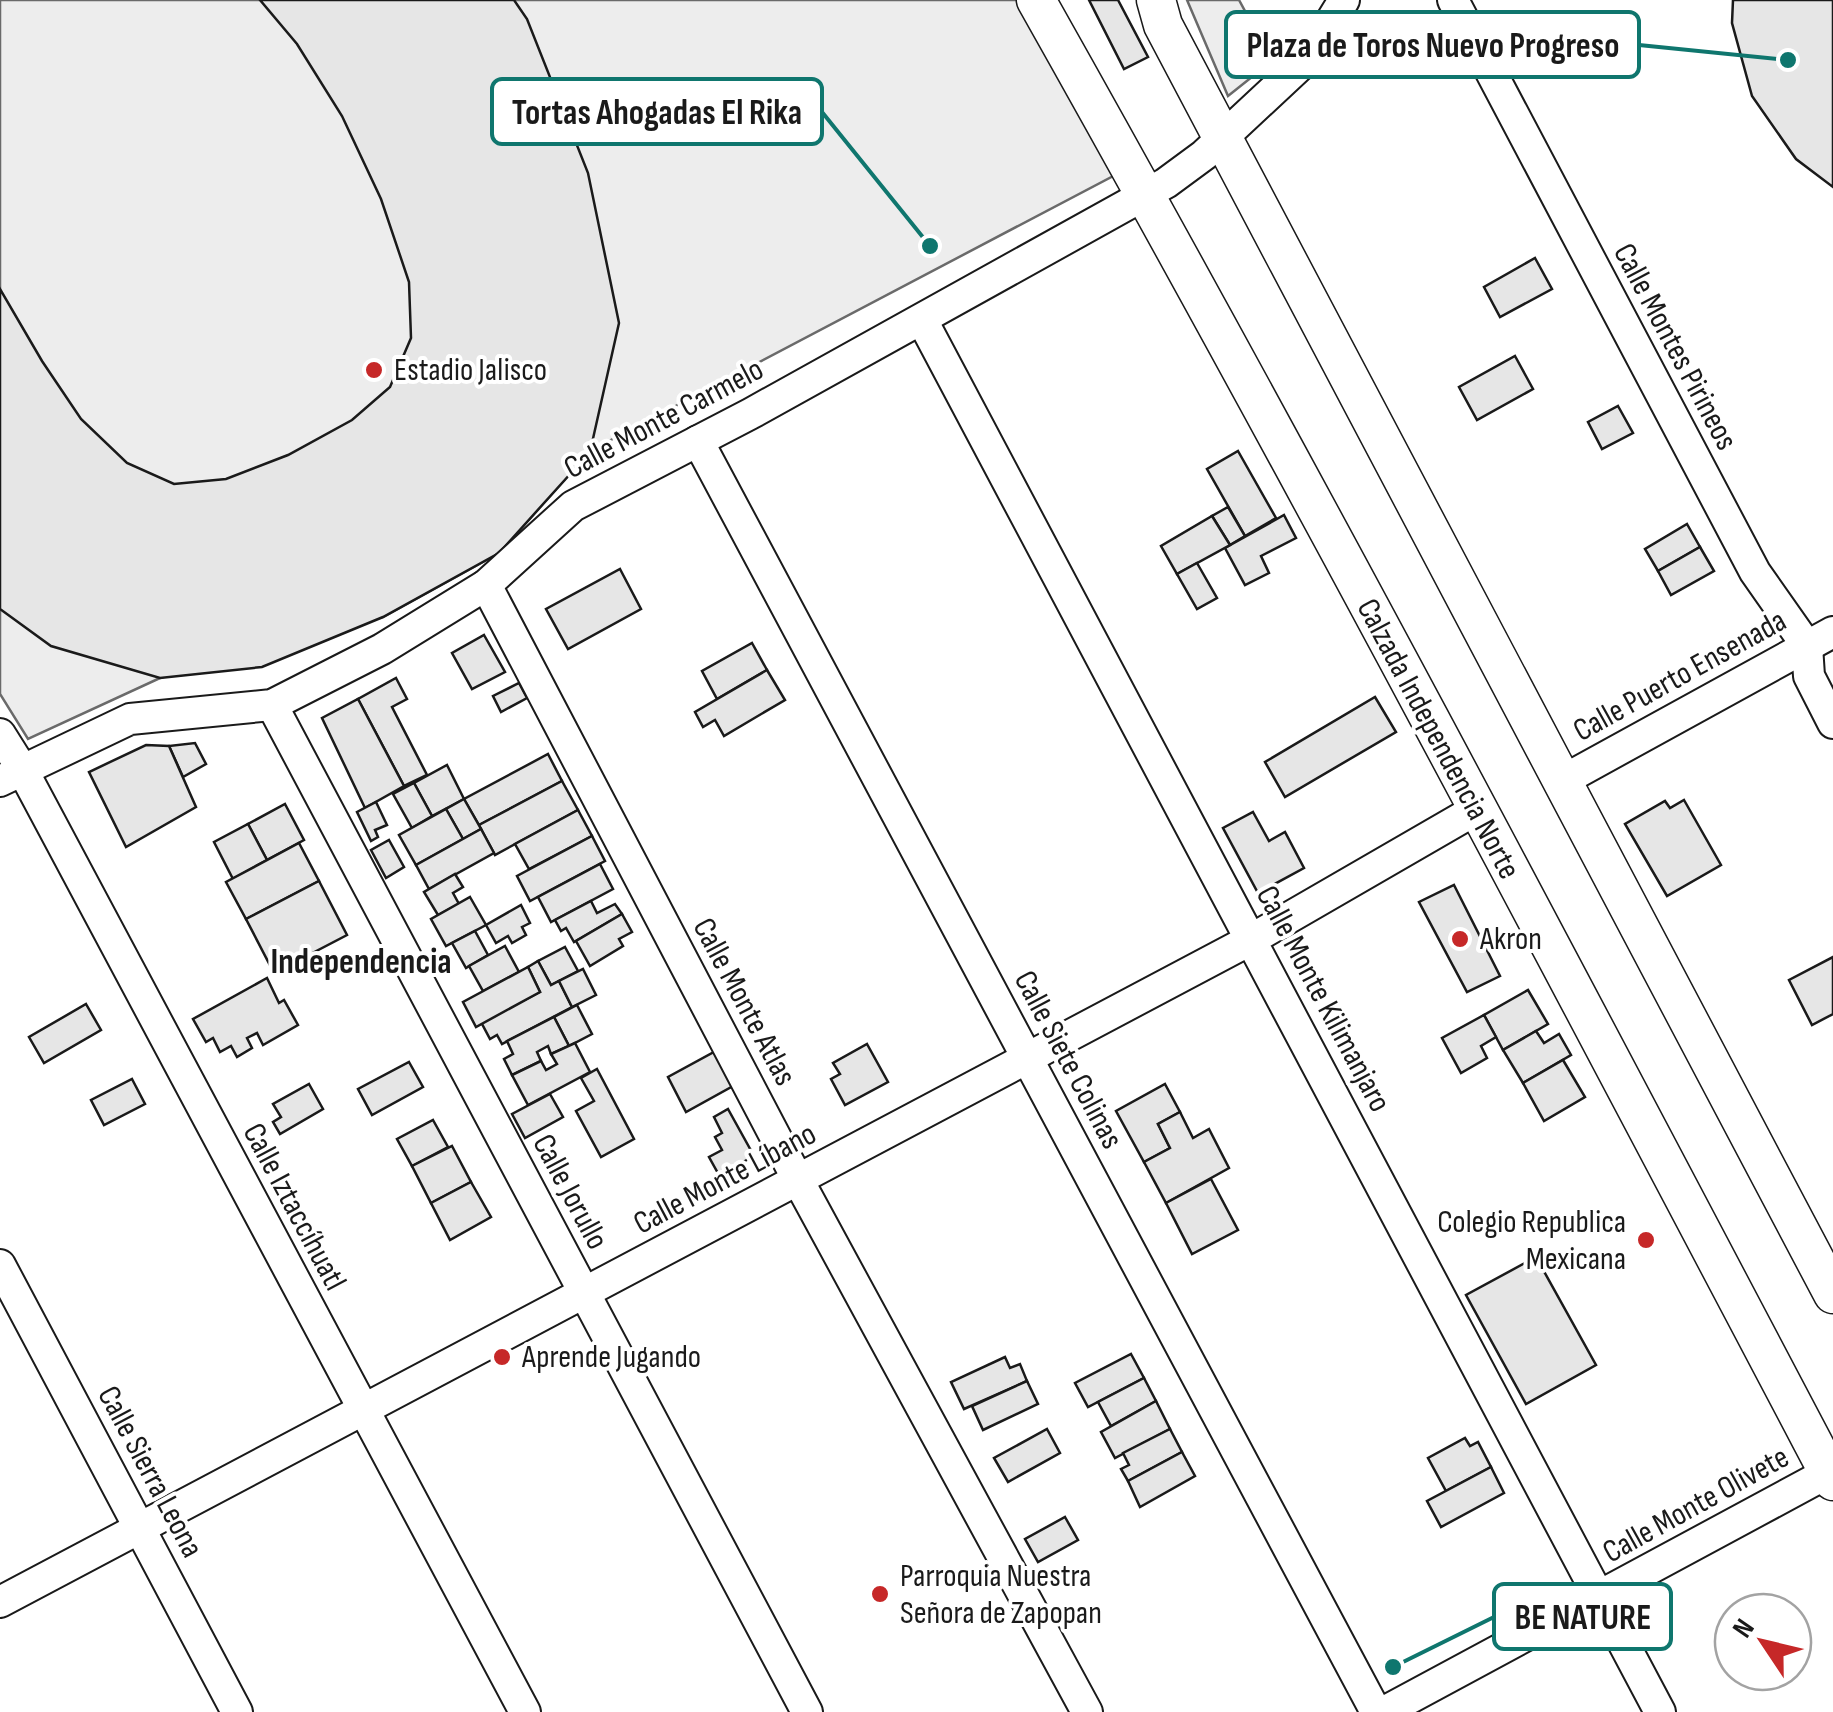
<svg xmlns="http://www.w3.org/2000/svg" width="1833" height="1712" viewBox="0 0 1833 1712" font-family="'Sofia Sans Condensed',sans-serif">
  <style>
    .green { fill: #ededed; stroke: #6a6a6a; stroke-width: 2.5 }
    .building { fill: #e6e6e6; stroke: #1a1a1a; stroke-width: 2.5 }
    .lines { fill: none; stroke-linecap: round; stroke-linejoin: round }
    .minor-casing { stroke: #1a1a1a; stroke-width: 34 }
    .major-casing { stroke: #1a1a1a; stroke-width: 41 }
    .minor { stroke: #fff; stroke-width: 30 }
    .major { stroke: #fff; stroke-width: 38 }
    .poi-dot { fill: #c62828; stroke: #fff; stroke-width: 4 }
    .labels { text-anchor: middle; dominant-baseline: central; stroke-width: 8; stroke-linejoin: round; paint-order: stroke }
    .street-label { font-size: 32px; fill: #1a1a1a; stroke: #fff }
    .poi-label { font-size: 32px; fill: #1a1a1a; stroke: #fff; text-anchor: start }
    .neighbourhood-label { font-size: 35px; font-weight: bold; fill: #1a1a1a; stroke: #fff }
    .leader { fill: none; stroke: #0f766e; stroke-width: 4 }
    .callout-dot { fill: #0f766e; stroke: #fff; stroke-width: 4 }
    .callout { fill: #fff; stroke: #0f766e; stroke-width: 4 }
    .callout-label { font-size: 35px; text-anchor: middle; font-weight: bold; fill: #1a1a1a }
  </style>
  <rect width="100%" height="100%" fill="#fff"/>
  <g class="green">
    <path d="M0,0h1017l100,174 -527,277 -91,102 -116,64 -223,61 -132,61 -28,-45z"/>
    <path d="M1187,0h52l33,61 -44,35z"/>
  </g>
  <g class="building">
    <path d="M260,0h254l13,19 61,154 31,150 -29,129 -91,101 -116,64 -121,50 -102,11 -109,-32 -51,-37v-320l42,72 39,58 46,44 47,21 52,-5 62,-24 64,-35 38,-33 21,-49 -2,-56 -28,-83 -39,-83 -45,-72z"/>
    <path d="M1089,0h29l30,57 -24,12z"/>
    <path d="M1733,0h100v187l-37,-28 -44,-63 -20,-73z"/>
    <path d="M1535,258l17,31 -52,28 -16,-30z"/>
    <path d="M1515,356l18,33 -56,31 -18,-33z"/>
    <path d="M1618,406l15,27 -31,16 -14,-27z"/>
    <path d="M1238,451l38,67 -31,18 -38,-67z"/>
    <path d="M1228,507l17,29 -15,9 -18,-29z"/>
    <path d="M1284,515l12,23 -35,18 8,17 -24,12 -20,-37z"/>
    <path d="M1212,516l18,29 -53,29 -16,-28z"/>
    <path d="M1687,524l13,23 -42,24 -13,-22z"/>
    <path d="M1700,547l14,24 -43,24 -13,-24z"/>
    <path d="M1197,563l20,35 -20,11 -20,-35z"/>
    <path d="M620,569l21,40 -73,40 -22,-40z"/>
    <path d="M484,635l21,37 -33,17 -20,-36z"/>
    <path d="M752,643l15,27 -50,29 -15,-28z"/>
    <path d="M767,670l18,30 -61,36 -9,-16 -12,7 -8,-15z"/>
    <path d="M396,678l11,21 -15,8 35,68 -23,11 -46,-87z"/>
    <path d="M519,683l8,15 -26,14 -8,-16z"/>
    <path d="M1375,697l21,35 -111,65 -20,-35z"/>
    <path d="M358,699l46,87 -39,22 -43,-90z"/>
    <path d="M195,743l11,21 -23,13 -14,-31z"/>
    <path d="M146,745l23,1 27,61 -70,40 -37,-75z"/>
    <path d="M548,754l14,27 -83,44 -15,-26z"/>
    <path d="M447,765l17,34 -32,17 -18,-33z"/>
    <path d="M562,781l16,29 -83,45 -16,-30z"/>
    <path d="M414,783l18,33 -20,12 -19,-34z"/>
    <path d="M464,799l17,30 -18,10 -17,-30z"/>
    <path d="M1684,800l37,65 -54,31 -42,-72 40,-23 5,7z"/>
    <path d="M376,802l11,23 -12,5 3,7 -7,4 -14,-29z"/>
    <path d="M285,804l19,36 -37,20 -19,-36z"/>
    <path d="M446,809l17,30 -47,26 -17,-30z"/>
    <path d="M578,810l14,26 -63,33 -14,-25z"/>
    <path d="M1253,812l16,29 16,-9 19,36 -46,25 -35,-65z"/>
    <path d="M248,824l19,36 -34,19 -19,-37z"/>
    <path d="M481,829l13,24 -65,36 -13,-24z"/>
    <path d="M592,836l13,25 -75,40 -13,-25z"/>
    <path d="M389,840l15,27 -18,11 -15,-28z"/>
    <path d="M299,843l20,38 -73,38 -20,-37z"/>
    <path d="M600,864l13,25 -62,33 -13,-25z"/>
    <path d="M455,874l8,13 -10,6 6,11 -21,11 -14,-23z"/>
    <path d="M319,881l28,54 -73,38 -28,-54z"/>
    <path d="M1454,885l46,91 -33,16 -48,-90z"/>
    <path d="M470,897l16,28 -40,21 -15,-27z"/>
    <path d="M591,901l6,12 18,-9 7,10 -48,28 -8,-14 -5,3 -6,-11z"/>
    <path d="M521,905l9,18 -8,4 4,8 -14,8 -4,-7 -12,7 -10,-18z"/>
    <path d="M622,914l10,18 -13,7 4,7 -33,20 -14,-25z"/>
    <path d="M475,931l13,24 -22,13 -14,-25z"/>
    <path d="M505,946l14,26 -36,19 -14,-25z"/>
    <path d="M565,947l13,24 -27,14 -13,-24z"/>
    <path d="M1833,957v57l-21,11 -23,-45z"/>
    <path d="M538,961l13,24 8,-4 13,26 -70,37 -5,-9 -7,4 -9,-17 59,-30 -12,-25z"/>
    <path d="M528,967l12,25 -64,35 -13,-25z"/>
    <path d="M583,969l13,26 -24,12 -13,-26z"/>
    <path d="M267,978l12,25 5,-3 14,25 -35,20 -6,-12 -10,5 5,10 -15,9 -6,-11 -11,6 -7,-14 -7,4 -13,-23z"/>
    <path d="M1528,990l20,34 -45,26 -19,-35z"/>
    <path d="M86,1004l15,26 -57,33 -15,-26z"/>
    <path d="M577,1005l15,29 -23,12 -15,-29z"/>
    <path d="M1484,1015l12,22 -15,9 6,12 -26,15 -19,-35z"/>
    <path d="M554,1017l15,29 -18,8 -3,-8 -11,6 4,9 -29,14 -8,-16 9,-5 -6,-13z"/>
    <path d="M1536,1031l8,12 15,-9 12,21 -48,28 -20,-33z"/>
    <path d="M575,1043l15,29 -62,33 -16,-30 29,-14 5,9 11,-6 -6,-10z"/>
    <path d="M867,1044l21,38 -43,23 -14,-26 9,-5 -7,-11z"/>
    <path d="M714,1052l19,34 -47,26 -18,-35z"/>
    <path d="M1563,1060l22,37 -41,24 -21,-38z"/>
    <path d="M409,1062l14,25 -51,28 -14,-26z"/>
    <path d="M597,1069l37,70 -33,18 -25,-46 18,-10 -13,-23z"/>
    <path d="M132,1079l13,25 -41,21 -13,-25z"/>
    <path d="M309,1084l14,25 -43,25 -7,-12 8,-5 -8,-13z"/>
    <path d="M1165,1084l15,28 -22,12 12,24 -26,14 -28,-51z"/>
    <path d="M550,1094l13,23 -38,21 -13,-24z"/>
    <path d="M728,1109l26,47 -35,19 -10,-18 13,-7 -7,-13 7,-4 -8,-16z"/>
    <path d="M1180,1112l13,26 16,-9 20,39 -63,35 -22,-41 26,-14 -12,-24z"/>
    <path d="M433,1120l15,27 -36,19 -15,-27z"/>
    <path d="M452,1146l19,36 -40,21 -19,-37z"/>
    <path d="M1211,1179l27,51 -46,24 -26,-51z"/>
    <path d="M471,1182l20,35 -41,23 -19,-37z"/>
    <path d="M1536,1257l60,108 -70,39 -60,-109z"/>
    <path d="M1131,1354l13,24 -56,29 -13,-24z"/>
    <path d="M1005,1357l5,11 10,-4 7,17 -63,28 -13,-27z"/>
    <path d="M1144,1378l12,23 -45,25 -13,-24z"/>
    <path d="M1027,1381l11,23 -55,26 -11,-24z"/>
    <path d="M1156,1401l14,28 -55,29 -14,-26z"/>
    <path d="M1047,1429l13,24 -52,29 -14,-24z"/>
    <path d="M1170,1429l12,23 -54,29 -7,-12 8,-4 -6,-12z"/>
    <path d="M1465,1438l5,8 8,-4 13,25 -45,24 -18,-33z"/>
    <path d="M1182,1452l13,24 -55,31 -12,-26z"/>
    <path d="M1491,1467l13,26 -63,34 -14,-26z"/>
    <path d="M1065,1517l13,23 -40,22 -13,-23z"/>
  </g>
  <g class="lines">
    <defs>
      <g id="minor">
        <path d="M1453,0l302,572 52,74 2,30 24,47"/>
        <path d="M922,320l738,1392"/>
        <path d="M698,441l678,1271"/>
        <path d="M486,585l312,595 289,532"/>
        <path d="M272,705l535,1007"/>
        <path d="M0,734l22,35 503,943"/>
        <path d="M0,781l130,-62 142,-14 110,-56 104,-64 87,-79 177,-92 416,-231 38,-28 105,-98 35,-57"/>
        <path d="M1560,782l273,-150"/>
        <path d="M0,1265l237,447"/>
        <path d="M0,1602l1252,-663 225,-130"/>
        <path d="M1384,1712l449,-242"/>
      </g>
      <g id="major">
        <path d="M1036,0c275,488 536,985 797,1481"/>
        <path d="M1156,0l7,25 670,1269"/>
      </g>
    </defs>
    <use href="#minor" class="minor-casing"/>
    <use href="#major" class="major-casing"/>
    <use href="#minor" class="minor"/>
    <use href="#major" class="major"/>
  </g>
  <g class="poi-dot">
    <circle cx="374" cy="370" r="10"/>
    <circle cx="1460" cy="939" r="10"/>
    <circle cx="1646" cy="1240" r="10"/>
    <circle cx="502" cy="1357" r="10"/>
    <circle cx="880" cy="1594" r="10"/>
  </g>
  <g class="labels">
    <g class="street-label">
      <text transform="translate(1675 347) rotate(62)">Calle Montes Pirineos</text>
      <text transform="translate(664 419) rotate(-28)">Calle Monte Carmelo</text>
      <text transform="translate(1680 676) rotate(-29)">Calle Puerto Ensenada</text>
      <text transform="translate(1438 739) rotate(62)">Calzada Independencia Norte</text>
      <text transform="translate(1323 999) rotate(62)">Calle Monte Kilimanjaro</text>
      <text transform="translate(744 1002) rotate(62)">Calle Monte Atlas</text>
      <text transform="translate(1068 1060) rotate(62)">Calle Siete Colinas</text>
      <text transform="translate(725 1179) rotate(-28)">Calle Monte Líbano</text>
      <text transform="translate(570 1192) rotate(62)">Calle Jorullo</text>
      <text transform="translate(294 1207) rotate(62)">Calle Iztaccíhuatl</text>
      <text transform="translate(150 1472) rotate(62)">Calle Sierra Leona</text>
      <text transform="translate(1696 1505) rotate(-29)">Calle Monte Olivete</text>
    </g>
    <g class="poi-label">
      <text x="394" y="370">Estadio Jalisco</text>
      <text x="1480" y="939">Akron</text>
      <text x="1626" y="1222" text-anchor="end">Colegio Republica<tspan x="1626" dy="37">Mexicana</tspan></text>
      <text x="522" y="1357">Aprende Jugando</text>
      <text x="900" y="1576">Parroquia Nuestra<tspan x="900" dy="37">Señora de Zapopan</tspan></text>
    </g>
    <g class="neighbourhood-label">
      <text x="361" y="962">Independencia</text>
    </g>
  </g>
  <path class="leader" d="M1788 60L1639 45M930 246L822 112M1393 1667L1494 1617"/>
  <g class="callout-dot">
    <circle cx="1788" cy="60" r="10"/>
    <circle cx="930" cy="246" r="10"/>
    <circle cx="1393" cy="1667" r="10"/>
  </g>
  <g class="callout">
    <rect x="1226" y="12" width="413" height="65" rx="10"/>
    <rect x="492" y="79" width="330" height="65" rx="10"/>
    <rect x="1494" y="1584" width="177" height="65" rx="10"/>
  </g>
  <g class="callout-label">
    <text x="1433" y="57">Plaza de Toros Nuevo Progreso</text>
    <text x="657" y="124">Tortas Ahogadas El Rika</text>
    <text x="1583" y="1629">BE NATURE</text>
  </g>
  <g transform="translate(1763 1642) rotate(305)"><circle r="48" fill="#ffffff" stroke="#a3a3a3" stroke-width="2.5"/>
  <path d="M0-8L18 38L0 25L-18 38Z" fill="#c62828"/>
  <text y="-15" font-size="28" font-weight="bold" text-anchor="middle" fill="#1a1a1a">N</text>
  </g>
</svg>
